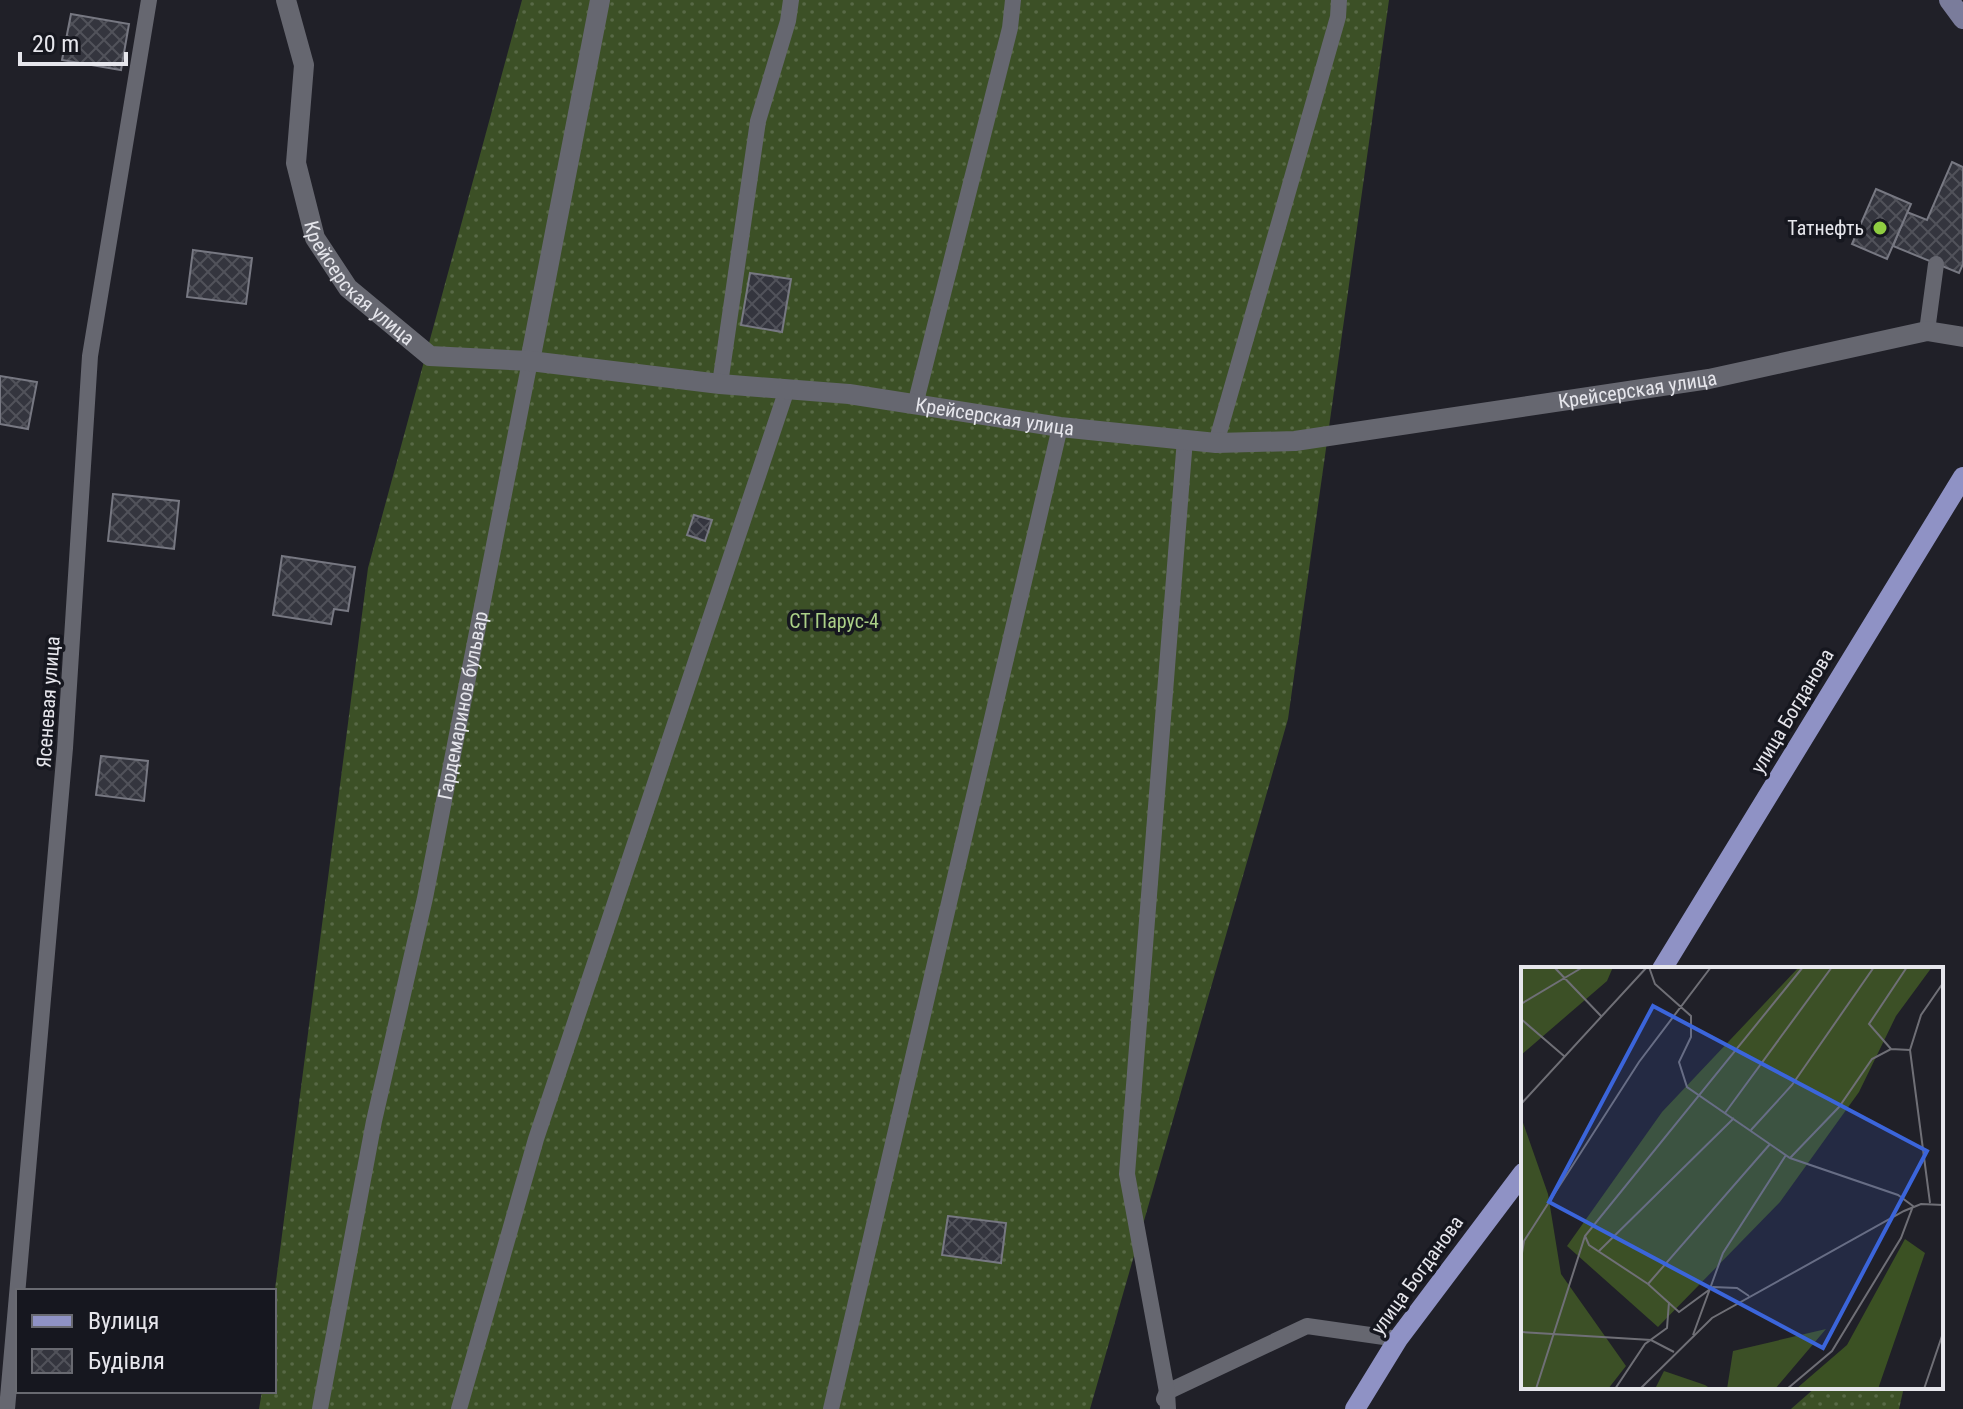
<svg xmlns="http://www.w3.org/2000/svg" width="1963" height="1409" viewBox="0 0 1963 1409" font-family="'Roboto Condensed',sans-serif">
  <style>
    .grass { fill: url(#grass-dots) }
    .building { fill: url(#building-cross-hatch); stroke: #777882; stroke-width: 2 }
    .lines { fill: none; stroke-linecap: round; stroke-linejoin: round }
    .service { stroke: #666770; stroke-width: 16 }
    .minor { stroke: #666770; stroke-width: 20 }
    .tertiary { stroke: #666770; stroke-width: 20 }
    .secondary { stroke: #7a7c9b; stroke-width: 20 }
    .primary { stroke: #8f92c5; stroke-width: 20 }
    .poi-dot { fill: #8fcd41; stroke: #16171f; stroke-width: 3 }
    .labels { text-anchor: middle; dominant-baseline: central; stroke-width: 7; stroke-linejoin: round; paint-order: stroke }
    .poi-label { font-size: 20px; fill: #e6e6ec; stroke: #16171f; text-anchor: end }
    .street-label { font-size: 20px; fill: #e6e6ec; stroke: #16171f }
    .park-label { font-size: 20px; fill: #abd087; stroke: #16171f }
    .inset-road { fill: none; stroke: #6f6f76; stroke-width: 2 }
    .view { fill: #3b65db; fill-opacity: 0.15; stroke: #3b65db; stroke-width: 4 }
    .inset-edge { fill: none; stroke: #e6e6ec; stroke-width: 4 }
  </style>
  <defs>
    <pattern id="grass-dots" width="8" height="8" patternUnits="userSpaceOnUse" patternTransform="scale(2)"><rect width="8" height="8" fill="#3c5026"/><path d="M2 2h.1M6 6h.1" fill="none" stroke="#586946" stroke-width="1.8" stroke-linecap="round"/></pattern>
    <pattern id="building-cross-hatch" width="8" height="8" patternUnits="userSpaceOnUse" patternTransform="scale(2)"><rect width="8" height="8" fill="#34353e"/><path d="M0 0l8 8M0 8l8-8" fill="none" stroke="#51525a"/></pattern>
  </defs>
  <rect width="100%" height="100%" fill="#202028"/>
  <g class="grass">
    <path d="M522,0h867l-101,719 -198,690h-831l3,-18h12v-94l94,-729z"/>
    <path d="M1816,1387h88l-5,22h-108z"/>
  </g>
  <g class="building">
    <path d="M71,14l58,10 -8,46 -59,-10z"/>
    <path d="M1952,162l11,5v97l-4,9 -66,-27 14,-34 20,8z"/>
    <path d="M1876,189l35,15 -24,55 -35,-15z"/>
    <path d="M193,250l59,8 -6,46 -59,-7z"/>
    <path d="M750,273l41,6 -9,53 -41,-7z"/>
    <path d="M0,376l37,6 -9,47 -28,-5z"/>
    <path d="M113,494l66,7 -5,48 -66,-8z"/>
    <path d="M694,515l18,5 -7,21 -18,-6z"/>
    <path d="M282,556l73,11 -7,44 -14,-2 -3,15 -58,-9z"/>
    <path d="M101,756l47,5 -4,40 -48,-6z"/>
    <path d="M948,1216l58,7 -5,40 -59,-8z"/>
  </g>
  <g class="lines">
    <g class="service">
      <path d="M1927,331l9,-67"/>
      <path d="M720,384l38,-263 30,-100 3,-21"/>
      <path d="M915,405l95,-377 3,-28"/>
      <path d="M1216,443l122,-426 1,-17"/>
      <path d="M1164,1399l3,-7 140,-66 91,13"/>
      <path d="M7,1409l58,-661 25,-392 59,-356"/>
      <path id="s1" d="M320,1409l54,-288 51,-223 105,-537"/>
      <path d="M459,1409l77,-270 251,-750"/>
      <path d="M831,1409l229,-982"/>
      <path d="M1168,1409l-1,-17 -40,-218 58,-735"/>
    </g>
    <path class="minor" d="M530,361l70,-361"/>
    <path class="tertiary" id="s2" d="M286,0l18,65 -8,98 19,75 33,50 82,68 100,5 190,23 129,10 211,33 156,16 79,-2 414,-62 218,-48 36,6"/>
    <path class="secondary" d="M1949,0l14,19"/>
    <g class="primary">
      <path d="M1662,969l301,-492"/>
      <path d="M1355,1409l43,-70 125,-166"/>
    </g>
  </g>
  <circle class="poi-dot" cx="1880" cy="228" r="8"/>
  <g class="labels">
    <g class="poi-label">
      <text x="1864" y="228">Татнефть</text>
    </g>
    <g class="street-label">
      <text stroke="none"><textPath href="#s2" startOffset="306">Крейсерская улица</textPath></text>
      <text stroke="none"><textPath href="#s2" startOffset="1626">Крейсерская улица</textPath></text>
      <text stroke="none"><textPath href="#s2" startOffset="978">Крейсерская улица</textPath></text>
      <text transform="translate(48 702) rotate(-86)">Ясеневая улица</text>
      <text stroke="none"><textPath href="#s1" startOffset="718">Гардемаринов бульвар</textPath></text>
      <text transform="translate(1792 711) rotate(-59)">улица Богданова</text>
      <text transform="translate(1417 1275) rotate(-54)">улица Богданова</text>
    </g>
    <g class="park-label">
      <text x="834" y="621">СТ Парус-4</text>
    </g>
  </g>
  <g transform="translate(1521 967)">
    <rect width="422" height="422" fill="#202028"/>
    <path d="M0,0h92l-6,14 -86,74zM278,0h133l-36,49 -37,76 -79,110 -122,125 -91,-81 95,-134zM0,150l27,77 13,80 65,92 -18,23h-87zM305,362l-51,60h-48l6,-38zM143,404l41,14 6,4h-56z" fill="#3c5026"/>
    <path d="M384,272l20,14 -47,136h-82l51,-44z" fill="#3b5123"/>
    <path class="inset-road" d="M33,0l47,49M128,0l6,17 36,32v21l-12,25 8,25 103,71 108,37 15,11 -12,32 -69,113 -45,38M0,37l62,-37M0,52l43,37M370,82l-22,-25 38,-57M0,137l126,-137M204,146l107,-146M230,163l41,-45 82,-118M269,191l49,-51 33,-48 19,-10 19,1M409,236l-20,-153 11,-35 22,-32M64,269l4,9 59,39 31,28 34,-25 24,1 12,8M77,285l136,-134M0,292l3,-18 115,-179 72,-95M127,317l122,-140M0,365l130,8 23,12M172,368l30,-82 63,-98M15,422l49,-153 218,-269M94,422l30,-45 22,-16 2,-26M119,422l72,-71 192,-107 17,-7 22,1M403,422l19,-56"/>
    <path class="view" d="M132,39l274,145 -104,197 -274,-146z"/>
    <rect width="422" height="422" class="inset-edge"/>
  </g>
  <rect x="16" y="1289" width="260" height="104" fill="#16171f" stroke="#696a71" stroke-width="2"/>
  <rect x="32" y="1315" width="40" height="12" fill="#8f92c5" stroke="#696a71" stroke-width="2"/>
  <text x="88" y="1329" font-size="24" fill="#e6e6ec">Вулиця</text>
  <rect x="32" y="1349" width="40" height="24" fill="url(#building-cross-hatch)" stroke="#696a71" stroke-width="2"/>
  <text x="88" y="1369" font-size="24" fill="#e6e6ec">Будівля</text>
  <path d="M20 52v12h106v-12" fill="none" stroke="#e6e6ec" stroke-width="4"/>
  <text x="32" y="52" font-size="24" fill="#e6e6ec" stroke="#16171f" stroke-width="6" paint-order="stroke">20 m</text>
</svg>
